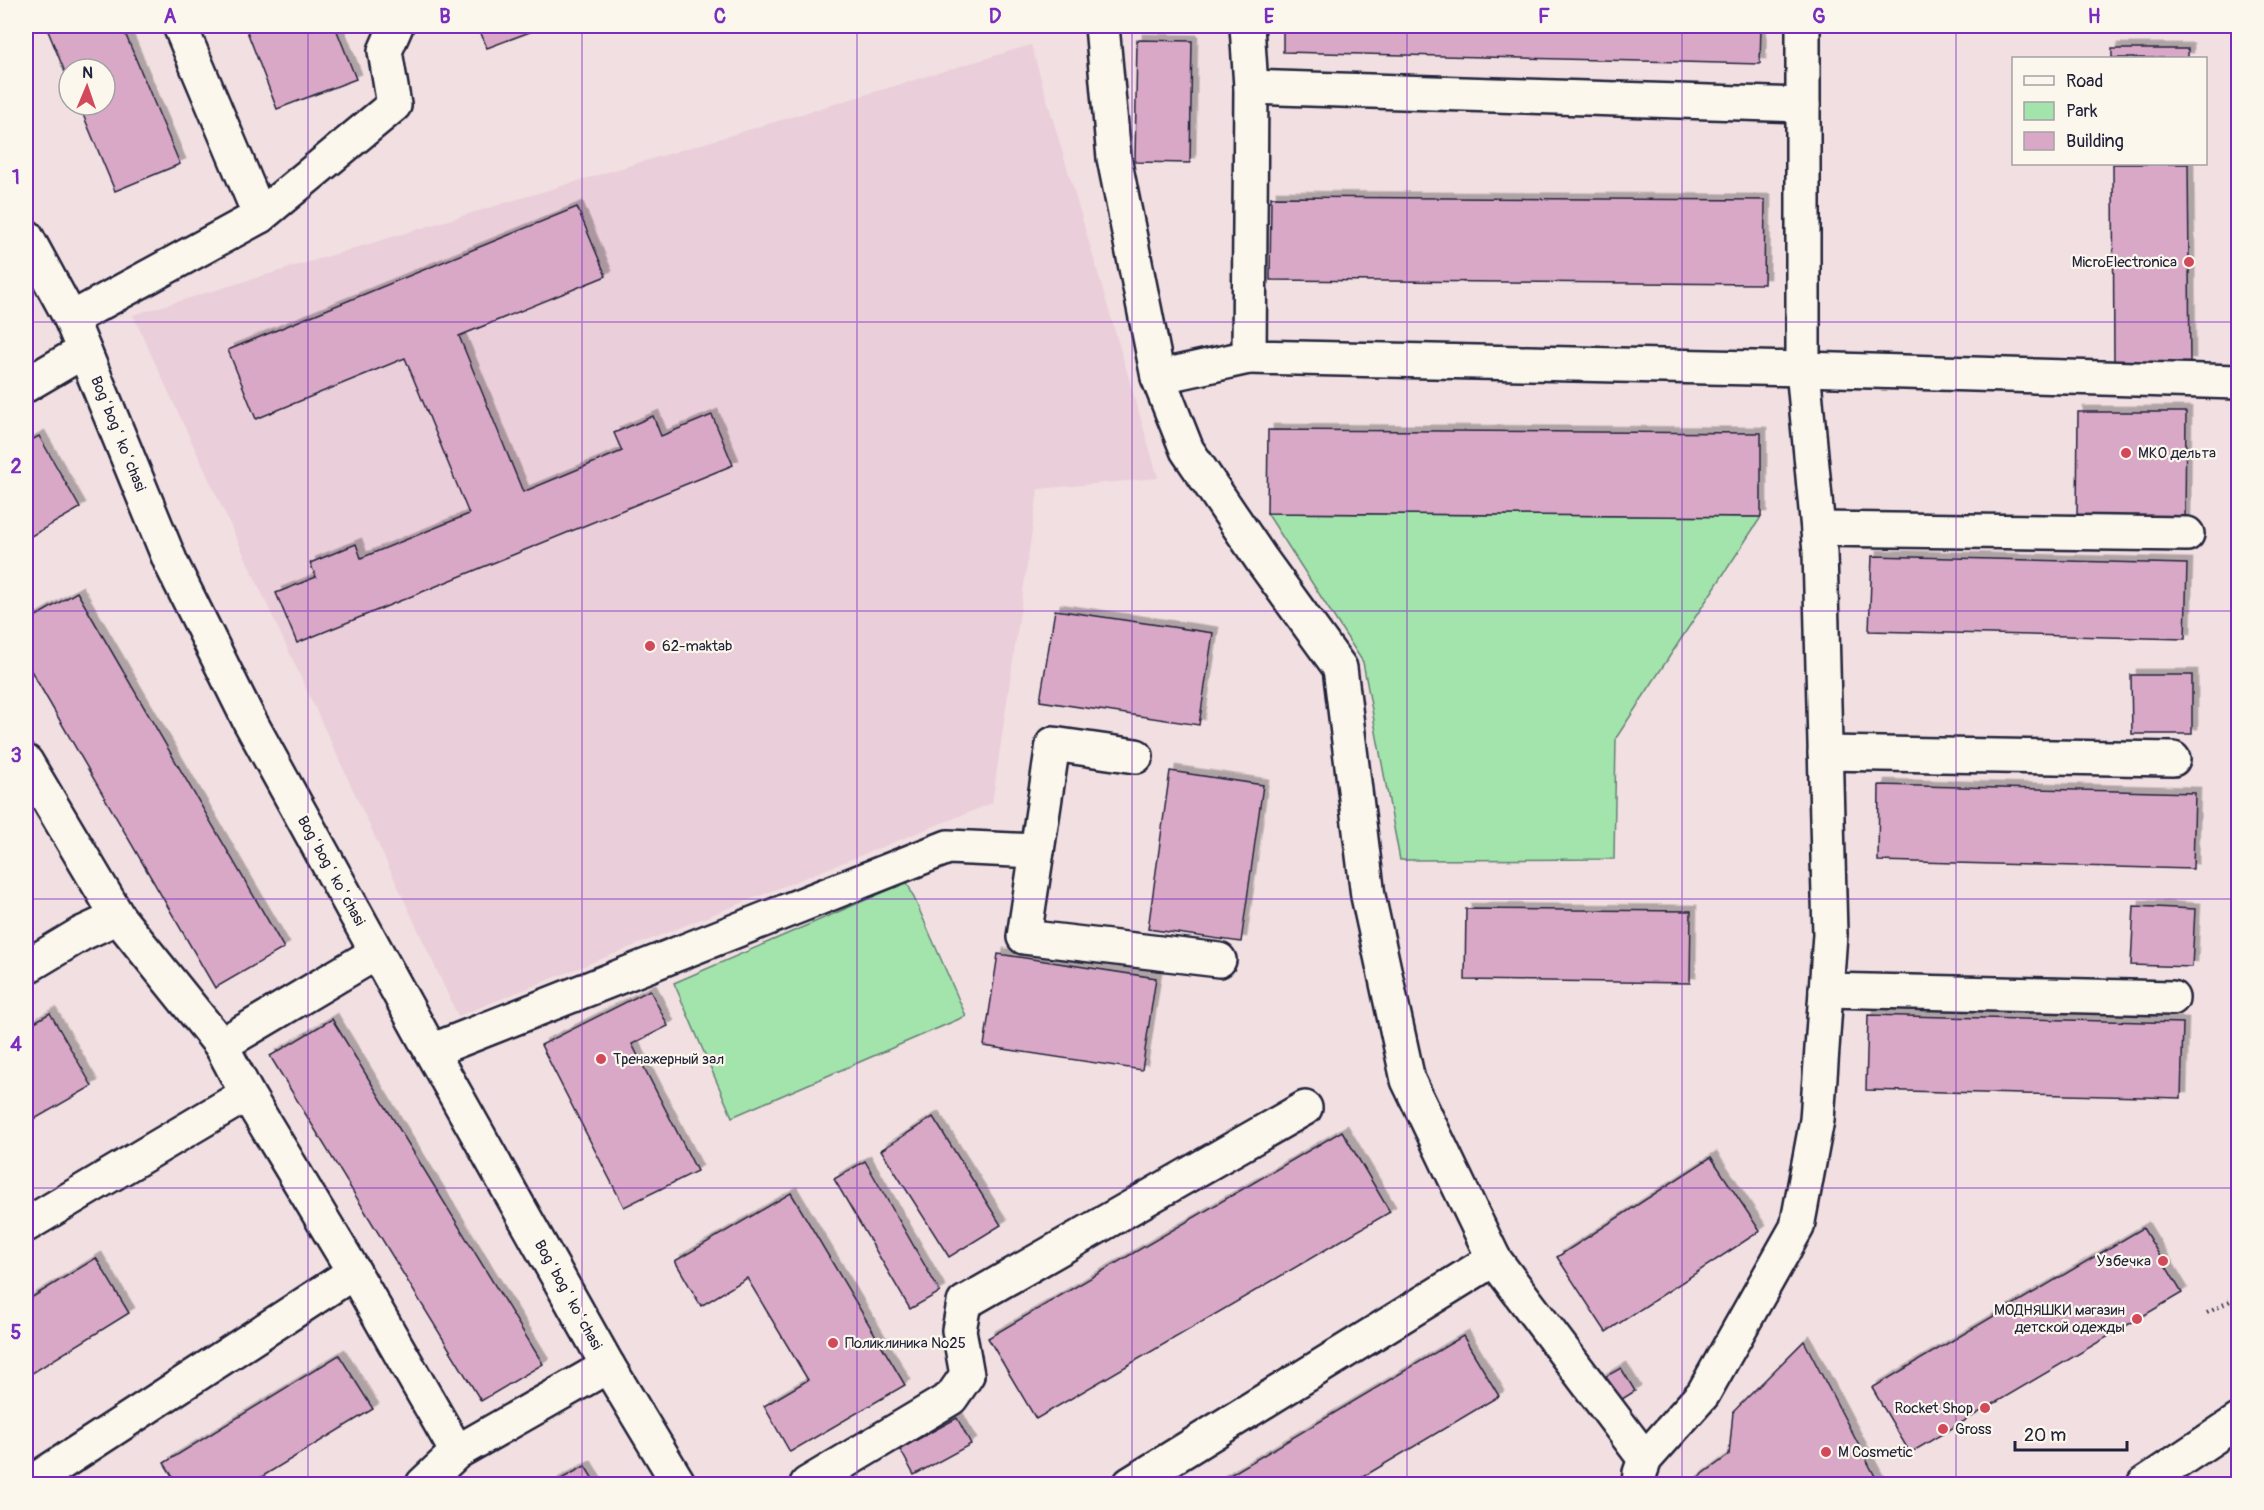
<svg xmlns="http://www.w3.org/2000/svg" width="2264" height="1510" viewBox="0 0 2264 1510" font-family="Pangolin,sans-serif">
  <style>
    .built { fill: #eaced9 }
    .green { fill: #a3e3ac; stroke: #628274; stroke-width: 1.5 }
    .building { fill: #d9a8c7; stroke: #22223b; stroke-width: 1.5; filter: url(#shadow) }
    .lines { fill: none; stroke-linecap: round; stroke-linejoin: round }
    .minor-casing { stroke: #22223b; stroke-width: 38 }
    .major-casing { stroke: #22223b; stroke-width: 38 }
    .path { stroke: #22223b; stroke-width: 4; stroke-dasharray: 1.5 4.5; stroke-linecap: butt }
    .minor { stroke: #fbf7ec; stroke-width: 33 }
    .major { stroke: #fbf7ec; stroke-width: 33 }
    .grid { fill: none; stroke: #7b2cbf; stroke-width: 1.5; stroke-opacity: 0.55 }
    .poi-dot { fill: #d1495b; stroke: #fbf7ec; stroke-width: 2 }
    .labels { text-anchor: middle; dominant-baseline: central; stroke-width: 4.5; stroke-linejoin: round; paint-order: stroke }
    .poi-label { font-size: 15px; fill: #22223b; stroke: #fbf7ec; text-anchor: start }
    .street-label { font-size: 15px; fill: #22223b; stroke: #fbf7ec }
    .neatline { fill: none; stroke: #7b2cbf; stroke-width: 2 }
    .grid-label { font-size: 20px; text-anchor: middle; font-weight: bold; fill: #7b2cbf }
  </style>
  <defs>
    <filter id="shadow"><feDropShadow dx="5.5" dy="-5.5" stdDeviation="0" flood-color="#0004"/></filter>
  </defs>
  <rect width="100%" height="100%" fill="#f1dfe1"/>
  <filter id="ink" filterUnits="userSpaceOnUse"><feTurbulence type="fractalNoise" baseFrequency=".0167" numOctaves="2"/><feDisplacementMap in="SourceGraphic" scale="12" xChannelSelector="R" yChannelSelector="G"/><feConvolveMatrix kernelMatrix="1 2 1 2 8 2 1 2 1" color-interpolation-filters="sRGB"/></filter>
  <g filter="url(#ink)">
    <path class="built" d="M1031,45l127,433 -120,11 -46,314 -534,213 -325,-701z"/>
    <g class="green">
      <path d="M1267,513l494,4 -145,221 -2,121 -214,1 -37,-198z"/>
      <path d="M907,882l59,134 -234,101 -58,-134z"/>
    </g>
    <g class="building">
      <path d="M46,26h76l58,138 -65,27 -36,-86h26v-36h-36v13z"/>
      <path d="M245,26h90l21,53 -79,30z"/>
      <path d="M478,26h68l-59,22z"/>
      <path d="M1283,26h478l-1,38 -477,-12z"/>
      <path d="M1137,40l55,1 -2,122 -55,-1z"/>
      <rect x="2112" y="49" width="76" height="9"/>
      <path d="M2113,164h75l2,199h-76z"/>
      <path d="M1271,197l494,3 -1,84 -494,-4z"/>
      <path d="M577,207l29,69 -147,60 64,156 99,-41 -8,-18 39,-17 8,20 51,-21 21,50 -436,178 -21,-50 40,-16 -6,-14 46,-19 5,14 108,-44 -64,-156 -149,61 -28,-69z"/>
      <path d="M2078,412h108l-1,109 -108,-1z"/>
      <path d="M1268,430l493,3v84l-494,-4z"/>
      <path d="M39,436l41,72 -54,31v-96z"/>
      <path d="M1872,556l315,8 -2,75 -316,-8z"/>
      <path d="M77,592l207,356 -69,40 -189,-326v-40z"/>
      <path d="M1055,610l158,23 -14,92 -159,-24z"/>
      <path d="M2131,675h61v59h-60z"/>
      <path d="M1170,771l93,14 -22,157 -93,-13z"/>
      <path d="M1879,785l316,8 -2,76 -315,-8z"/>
      <path d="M2134,906l61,3 -3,58 -61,-2z"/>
      <path d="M1466,909l225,2 -1,72 -225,-3z"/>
      <path d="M998,954l158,24 -14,92 -158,-24z"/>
      <path d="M650,990l18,36 -36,18 65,127 -73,36 -83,-162z"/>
      <path d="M50,1013l42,73 -66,38v-97z"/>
      <path d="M1868,1015l315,8 -2,75 -315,-8z"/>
      <path d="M332,1019l211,345 -62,37 -211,-345z"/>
      <path d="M933,1117l68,108 -52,32 -68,-107z"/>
      <path d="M1342,1131l48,81 -354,207 -48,-81z"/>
      <path d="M1711,1157l49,74 -154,101 -49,-75z"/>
      <path d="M865,1161l75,131 -30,17 -76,-130z"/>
      <path d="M791,1193l114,192 -115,67 -26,-46 44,-26 -61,-102 -46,28 -26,-45z"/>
      <path d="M2143,1228l39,65 -272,160 -38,-65z"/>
      <path d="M96,1258l33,55 -103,64v-76z"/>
      <path d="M1463,1336l36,60 -148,88h-136z"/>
      <path d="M1804,1341l75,143h-190l40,-29 4,-43z"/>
      <path d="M339,1355l34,54 -123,75h-73l-13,-21z"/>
      <path d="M1621,1368l14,23 -19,12 -15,-24z"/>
      <path d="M957,1418l14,26 -57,31 -14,-26z"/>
      <path d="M585,1466l11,18h-44z"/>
    </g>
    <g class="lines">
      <defs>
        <g id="minor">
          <path d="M180,26l80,190"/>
          <path d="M1102,26l12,132 44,219 29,73 74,109 79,109 28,228 40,184 86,179 151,200"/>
          <path d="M1247,26l4,61 -2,270 554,12 435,13"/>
          <path d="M1251,87l552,18"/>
          <path d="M26,236l45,83 100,244 77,155 183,333 177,315 71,118"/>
          <path d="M71,319l189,-103 134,-111 -9,-54 11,-25"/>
          <path d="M1158,377l91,-20"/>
          <path d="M26,385l58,-34"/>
          <path d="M1818,529l369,5"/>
          <path d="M1825,753l348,6"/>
          <path d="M26,762l92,155"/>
          <path d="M1037,851l16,-107 83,12"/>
          <path d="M26,967l55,-33 37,-17 103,128 155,-92"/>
          <path d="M1826,990l346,8"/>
          <path d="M221,1045l26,49 107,178 103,180"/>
          <path d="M431,1051l517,-204 89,4 -13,86 195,23"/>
          <path d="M26,1225l221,-131"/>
          <path d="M29,1484l325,-212"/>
          <path d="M423,1484l34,-32 151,-86"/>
          <path d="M807,1484l144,-86 16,-23 -8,-45 5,-27 341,-195"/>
          <path d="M1130,1484l364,-225"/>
          <path d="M1639,1484l1,-11 5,-14 58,-65 94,-167 20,-107 13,-186 -10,-382 -17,-183v-343"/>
        </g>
        <path id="major" d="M2144,1484l94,-63"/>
      </defs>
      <use href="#minor" class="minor-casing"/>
      <use href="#major" class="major-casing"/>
      <path class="path" d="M2207,1313l31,-16"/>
      <use href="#minor" class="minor"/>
      <use href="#major" class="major"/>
    </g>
  </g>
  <path class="grid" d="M308,26v1458M582,26v1458M857,26v1458M1132,26v1458M1407,26v1458M1682,26v1458M1956,26v1458M26,322h2212M26,611h2212M26,899h2212M26,1188h2212"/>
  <g class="poi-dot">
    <circle cx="2189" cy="262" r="6"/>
    <circle cx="2126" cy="453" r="6"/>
    <circle cx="650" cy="646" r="6"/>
    <circle cx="601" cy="1059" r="6"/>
    <circle cx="2163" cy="1261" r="6"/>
    <circle cx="2137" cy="1319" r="6"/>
    <circle cx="833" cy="1343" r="6"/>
    <circle cx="1985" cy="1408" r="6"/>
    <circle cx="1943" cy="1429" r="6"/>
    <circle cx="1826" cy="1452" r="6"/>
  </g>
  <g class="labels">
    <g class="poi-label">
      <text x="2177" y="262" text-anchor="end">MicroElectronica</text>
      <text x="2138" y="453">МКО дельта</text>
      <text x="662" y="646">62-maktab</text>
      <text x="613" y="1059">Тренажерный зал</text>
      <text x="2151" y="1261" text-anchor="end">Узбечка</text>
      <text x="2125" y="1310" text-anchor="end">МОДНЯШКИ магазин<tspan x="2125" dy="17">детской одежды</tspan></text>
      <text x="845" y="1343">Поликлиника №25</text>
      <text x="1973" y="1408" text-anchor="end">Rocket Shop</text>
      <text x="1955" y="1429">Gross</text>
      <text x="1838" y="1452">M Cosmetic</text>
    </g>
    <g class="street-label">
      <text transform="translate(118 434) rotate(68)">Bogʻbogʻ koʻchasi</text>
      <text transform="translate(331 871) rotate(61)">Bogʻbogʻ koʻchasi</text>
      <text transform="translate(568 1295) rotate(61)">Bogʻbogʻ koʻchasi</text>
    </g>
  </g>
  <rect width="2264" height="1510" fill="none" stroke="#fbf7ec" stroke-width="66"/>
  <rect x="2012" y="57" width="195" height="108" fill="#fbf7ec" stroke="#a4a2a5" stroke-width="1.5"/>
  <rect x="2024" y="76" width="30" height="9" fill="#fbf7ec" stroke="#a4a2a5" stroke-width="1.5"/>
  <text x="2066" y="87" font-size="18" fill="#22223b">Road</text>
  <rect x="2024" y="102" width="30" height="18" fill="#a3e3ac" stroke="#a4a2a5" stroke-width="1.5"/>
  <text x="2066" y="117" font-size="18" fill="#22223b">Park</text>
  <rect x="2024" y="132" width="30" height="18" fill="#d9a8c7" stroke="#a4a2a5" stroke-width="1.5"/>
  <text x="2066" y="147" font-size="18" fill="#22223b">Building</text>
  <g transform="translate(87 87) rotate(2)"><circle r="28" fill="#fbf7ec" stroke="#a4a2a5" stroke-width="1.5"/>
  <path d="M0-4.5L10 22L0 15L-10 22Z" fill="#d1495b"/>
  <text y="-9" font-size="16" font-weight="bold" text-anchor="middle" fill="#22223b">N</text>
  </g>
  <path d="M2015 1441v9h112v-9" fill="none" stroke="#22223b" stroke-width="3"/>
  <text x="2024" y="1441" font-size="18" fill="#22223b" stroke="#fbf7ec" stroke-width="4.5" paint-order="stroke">20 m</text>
  <rect x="33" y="33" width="2198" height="1444" class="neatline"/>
  <g class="grid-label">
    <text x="170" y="23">A</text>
    <text x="445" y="23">B</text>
    <text x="720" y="23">C</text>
    <text x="995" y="23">D</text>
    <text x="1269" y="23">E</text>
    <text x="1544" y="23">F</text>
    <text x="1819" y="23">G</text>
    <text x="2094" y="23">H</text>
    <text x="16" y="184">1</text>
    <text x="16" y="473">2</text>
    <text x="16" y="762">3</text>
    <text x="16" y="1051">4</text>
    <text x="16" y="1339">5</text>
  </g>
</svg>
